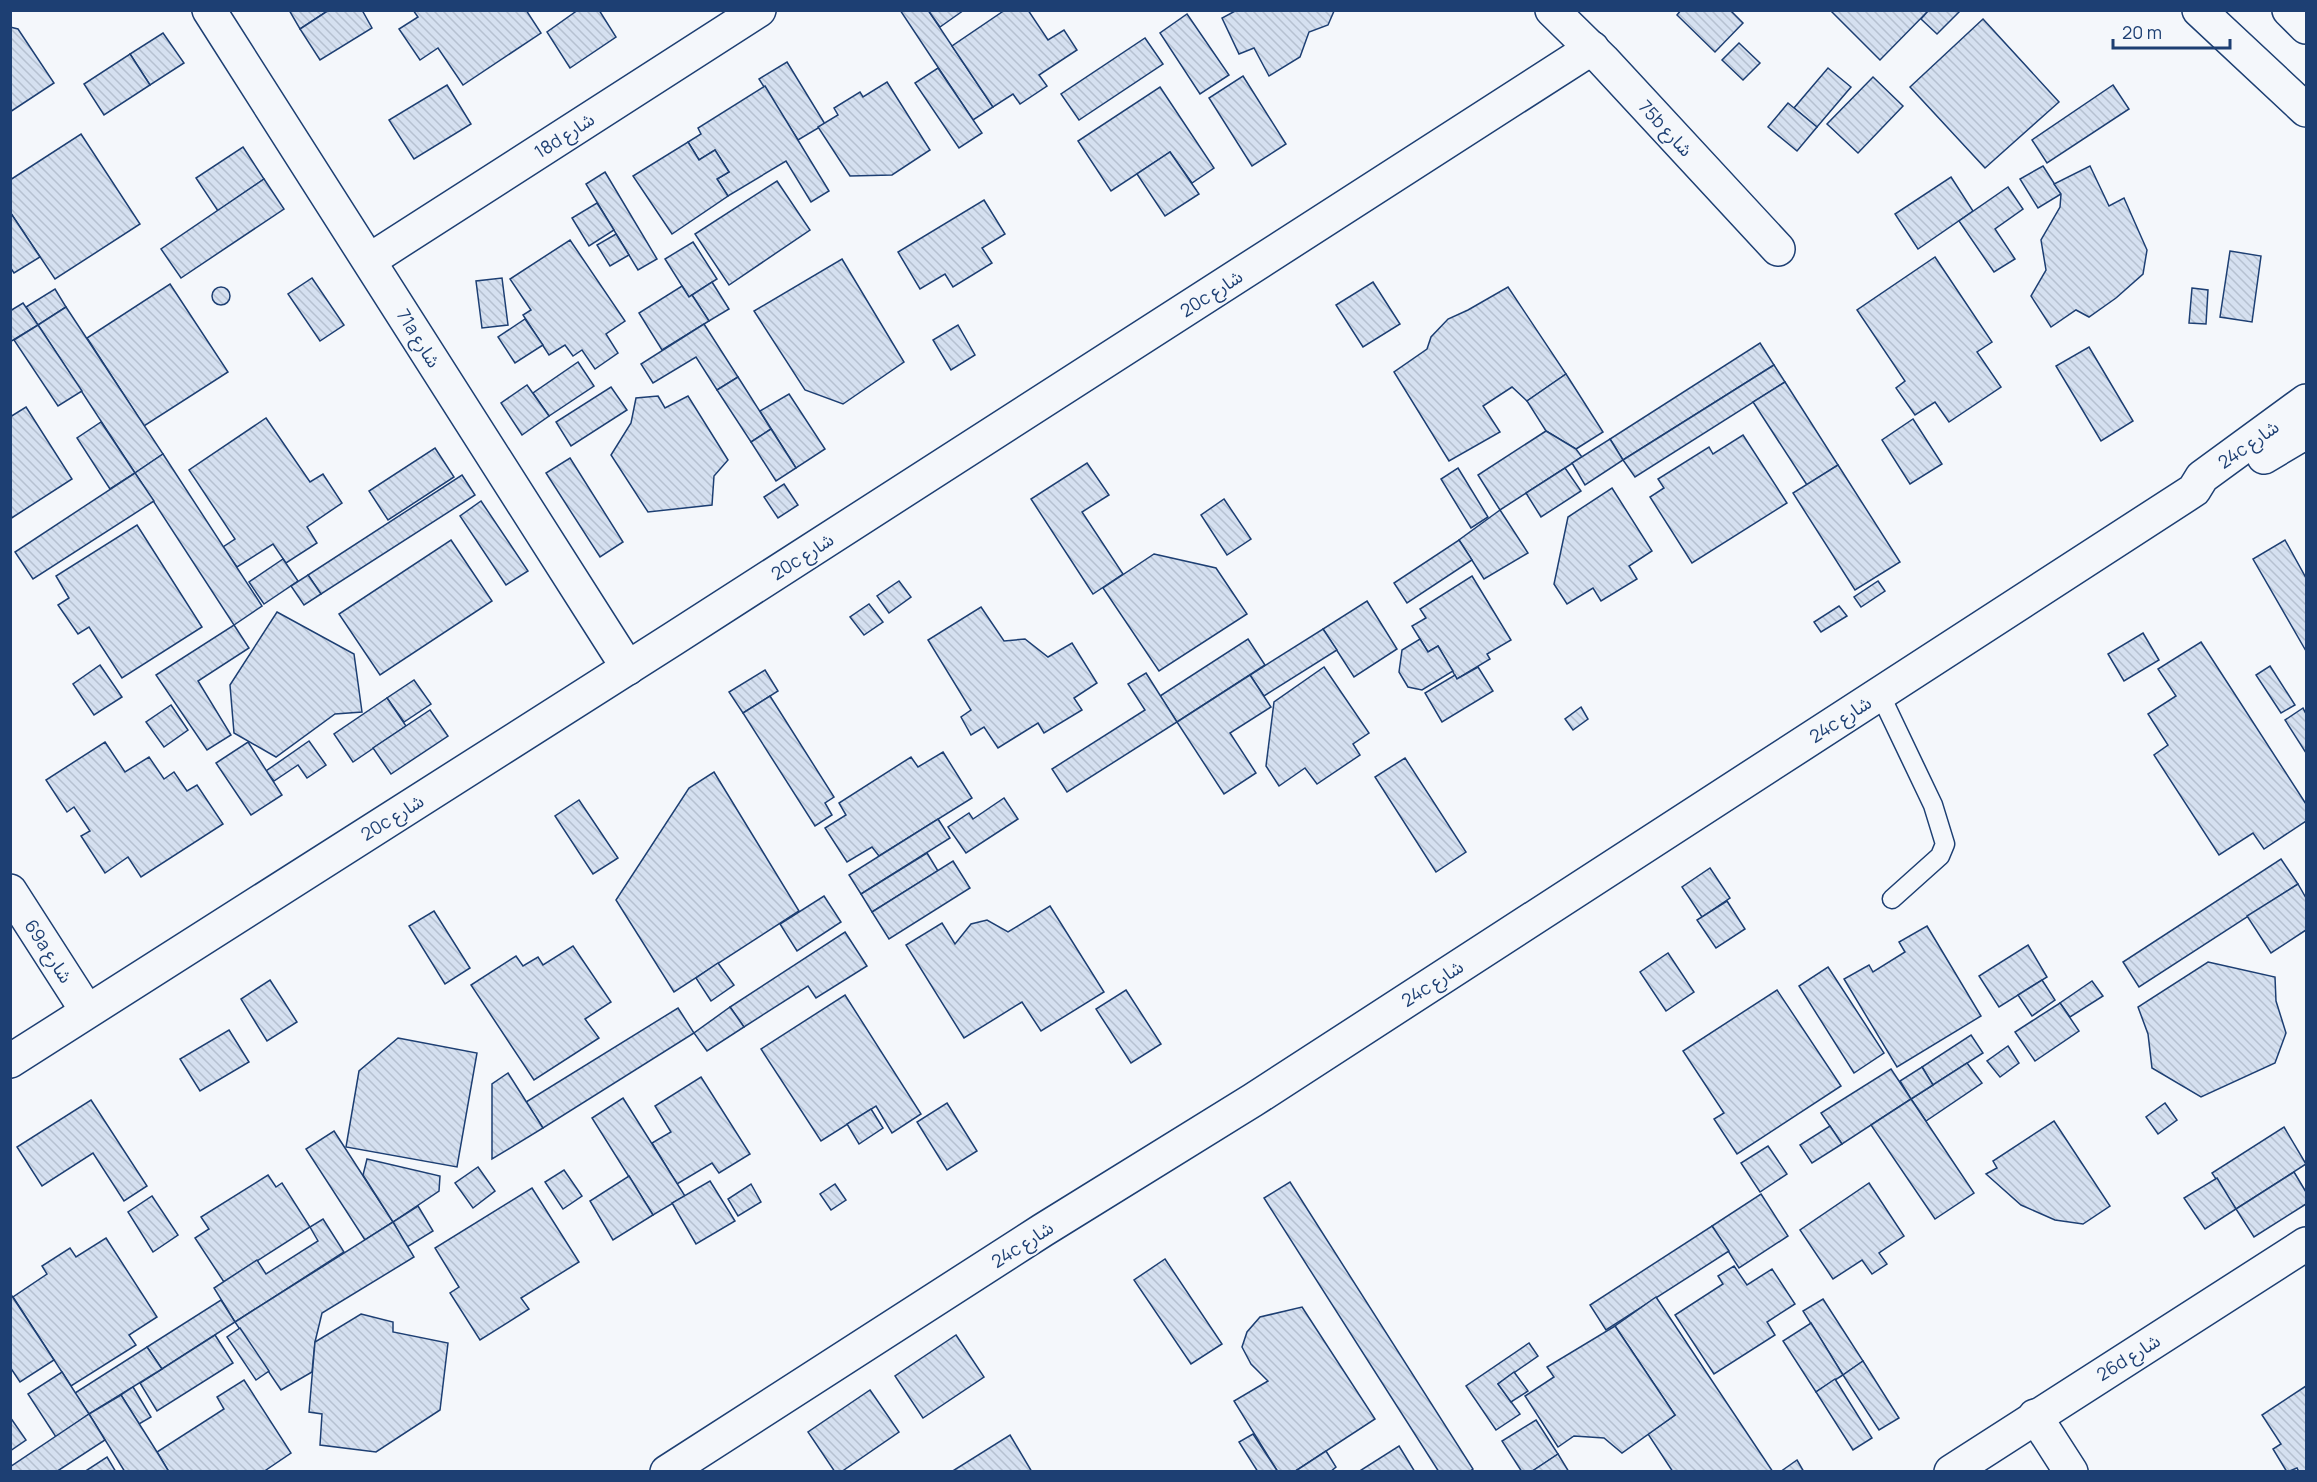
<svg xmlns="http://www.w3.org/2000/svg" width="2317" height="1482" viewBox="0 0 2317 1482" font-family="Manrope,'Noto Sans Arabic',sans-serif">
  <style>
    .building { fill: url(#building-back-hatch); stroke: #1d3f73; stroke-width: 1.5 }
    .lines { fill: none; stroke-linecap: round; stroke-linejoin: round }
    .lane-casing { stroke: #1d3f73; stroke-width: 21 }
    .street-casing { stroke: #1d3f73; stroke-width: 36 }
    .highway-casing { stroke: #1d3f73; stroke-width: 36 }
    .lane { stroke: #f4f7fb; stroke-width: 18 }
    .street { stroke: #f4f7fb; stroke-width: 33 }
    .highway { stroke: #f4f7fb; stroke-width: 33 }
    .labels { text-anchor: middle; dominant-baseline: central; stroke-width: 4.5; stroke-linejoin: round; paint-order: stroke }
    .street-label { font-size: 18px; fill: #1d3f73; stroke: #f4f7fb }
  </style>
  <defs>
    <pattern id="building-back-hatch" width="6" height="6" patternUnits="userSpaceOnUse" patternTransform="scale(1.5)"><rect width="6" height="6" fill="#d5e0f0"/><path d="M-1 5l2 2M0 0l6 6M5-1l2 2" fill="none" stroke="#b6c1d1"/></pattern>
  </defs>
  <rect width="100%" height="100%" fill="#f4f7fb"/>
  <g class="building">
    <path d="M289,10h40l-29,19z"/>
    <path d="M329,10h33l10,18 -52,32 -20,-31z"/>
    <path d="M413,10h113l15,23 -78,52 -25,-37 -18,12 -21,-31 19,-12z"/>
    <path d="M578,10h21l17,27 -46,31 -23,-36z"/>
    <path d="M900,10h28l65,97 -20,13z"/>
    <path d="M928,10h36l-24,17z"/>
    <path d="M1005,10h23l20,30 16,-10 13,20 -38,25 8,11 -27,18 -7,-10 -20,13 -41,-61z"/>
    <path d="M1237,10h97v1l-6,14 -19,7 -9,25 -31,19 -15,-28 -15,6 -17,-36z"/>
    <path d="M1681,10h49l13,13 -28,29 -38,-37z"/>
    <path d="M1830,10h99l-49,50z"/>
    <path d="M1929,10h32l-24,24 -16,-15z"/>
    <path d="M1187,14l42,61 -29,19 -40,-61z"/>
    <path d="M1983,19l76,83 -74,66 -75,-81z"/>
    <path d="M10,27l8,2 36,54 -44,29z"/>
    <path d="M163,33l21,30 -34,22 -20,-31z"/>
    <path d="M1145,38l18,26 -84,56 -18,-26z"/>
    <path d="M1739,43l21,20 -17,17 -21,-20z"/>
    <path d="M130,54l20,31 -46,30 -20,-31z"/>
    <path d="M787,62l38,62 -27,16 -39,-61z"/>
    <path d="M938,68l44,65 -23,15 -44,-65z"/>
    <path d="M1828,68l23,19 -34,40 -23,-19z"/>
    <path d="M1243,76l43,68 -34,22 -43,-68z"/>
    <path d="M1873,77l30,29 -45,47 -31,-29z"/>
    <path d="M887,82l43,68 -38,25 -42,1 -32,-49 20,-12 -4,-7 26,-16 3,5z"/>
    <path d="M447,85l24,39 -57,35 -25,-39z"/>
    <path d="M2113,85l16,24 -82,54 -15,-23z"/>
    <path d="M765,86l64,105 -18,11 -25,-41 -58,35 -11,-17 12,-7 -14,-22 -16,10 -11,-18 13,-8 -3,-6z"/>
    <path d="M1160,87l54,81 -22,15 -22,-31 -59,39 -33,-50z"/>
    <path d="M1788,103l29,24 -20,24 -29,-24z"/>
    <path d="M81,134l59,90 -85,55 -45,-67v-32z"/>
    <path d="M688,142l11,18 16,-10 14,22 -12,7 11,17 -56,38 -39,-58z"/>
    <path d="M243,147l21,32 -46,32 -22,-33z"/>
    <path d="M1170,152l29,42 -34,22 -28,-42z"/>
    <path d="M2043,166l18,28 -23,14 -18,-29z"/>
    <path d="M2090,166l19,40 15,-8 23,52 -4,24 -27,24 -27,19 -13,-7 -25,17 -20,-31 15,-26 -5,-30 19,-33 1,-13 -7,-10z"/>
    <path d="M605,172l52,87 -19,11 -52,-86z"/>
    <path d="M1951,177l22,34 -55,38 -23,-35z"/>
    <path d="M264,179l20,30 -103,69 -20,-29z"/>
    <path d="M777,181l33,49 -81,55 -34,-51z"/>
    <path d="M2008,187l15,22 -28,20 20,30 -21,13 -35,-51z"/>
    <path d="M984,200l21,34 -23,14 10,15 -39,24 -8,-13 -25,15 -22,-37z"/>
    <path d="M597,203l17,27 -25,16 -17,-28z"/>
    <path d="M10,212l30,45 -26,16 -4,-6z"/>
    <path d="M616,234l13,21 -19,11 -13,-21z"/>
    <path d="M570,240l55,81 -19,13 12,19 -23,16 -13,-19 -9,6 -8,-11 -16,10 -26,-40 8,-5 -21,-31z"/>
    <path d="M693,242l24,37 -28,18 -24,-38z"/>
    <path d="M2230,251l31,5 -9,66 -32,-5z"/>
    <path d="M1935,257l57,85 -15,10 24,35 -52,35 -14,-20 -20,13 -19,-27 9,-7 -48,-71z"/>
    <path d="M842,259l62,103 -61,42 -38,-14 -51,-79z"/>
    <path d="M312,278l32,47 -24,16 -32,-47z"/>
    <path d="M502,278l6,47 -26,3 -6,-47z"/>
    <path d="M712,282l17,27 -20,12 -17,-26z"/>
    <path d="M1373,282l27,42 -37,23 -27,-42z"/>
    <path d="M170,284l58,88 -84,54 -57,-88z"/>
    <path d="M682,286l7,11 3,-2 17,26 -47,29 -23,-37z"/>
    <circle cx="221" cy="296" r="9"/>
    <path d="M1508,287l58,87 -39,27 -15,-14 -29,19 17,26 -51,29 -55,-89 33,-23 4,-12 17,-18 20,-9z"/>
    <path d="M2192,288l16,2 -2,34 -17,-1z"/>
    <path d="M55,289l11,18 -28,18 -12,-18z"/>
    <path d="M23,303l15,22 -28,17v-31z"/>
    <path d="M66,307l97,147 -28,19 -97,-148z"/>
    <path d="M525,319l18,26 -28,18 -17,-26z"/>
    <path d="M704,324l34,53 -21,13 -21,-33 -43,26 -12,-19z"/>
    <path d="M38,325l44,66 -24,15 -44,-66z"/>
    <path d="M958,325l17,30 -24,15 -18,-30z"/>
    <path d="M1760,343l14,22 -151,95 -13,-21z"/>
    <path d="M2089,347l44,74 -32,20 -45,-75z"/>
    <path d="M578,362l16,24 -45,30 -16,-23z"/>
    <path d="M1774,365l11,17 -150,95 -12,-17z"/>
    <path d="M1566,374l37,58 -27,17 -30,-18 -19,-30z"/>
    <path d="M738,377l33,52 -20,13 -34,-52z"/>
    <path d="M1785,382l53,83 -31,20 -54,-83z"/>
    <path d="M527,385l22,31 -27,19 -21,-32z"/>
    <path d="M611,387l16,23 -56,36 -15,-24z"/>
    <path d="M789,394l36,55 -29,19 -36,-57z"/>
    <path d="M658,396l7,12 23,-12 40,64 -14,16 -2,29 -64,7 -37,-57 20,-32 5,-25z"/>
    <path d="M26,407l46,72 -62,40v-102z"/>
    <path d="M266,418l44,64 13,-8 19,29 -35,24 10,16 -31,20 -13,-19 -36,23 -14,-20 12,-8 -46,-69z"/>
    <path d="M1913,419l29,45 -32,20 -28,-44z"/>
    <path d="M101,422l34,51 -25,16 -33,-51z"/>
    <path d="M771,429l25,39 -20,13 -25,-39z"/>
    <path d="M1546,431l30,18 6,8 -82,53 -22,-35z"/>
    <path d="M1743,435l44,68 -95,60 -42,-66 14,-9 -6,-9 51,-32 4,7z"/>
    <path d="M1610,439l13,21 -38,25 -13,-22z"/>
    <path d="M435,448l19,29 -66,43 -19,-29z"/>
    <path d="M163,454l99,152 -28,19 -99,-152z"/>
    <path d="M570,458l53,84 -23,15 -54,-84z"/>
    <path d="M1087,463l22,32 -27,17 41,62 -30,20 -62,-95z"/>
    <path d="M1838,465l62,97 -45,28 -62,-97z"/>
    <path d="M1458,468l30,49 -17,11 -30,-49z"/>
    <path d="M1565,468l16,23 -40,26 -15,-24z"/>
    <path d="M135,473l19,28 -121,78 -18,-27z"/>
    <path d="M462,475l13,20 -154,99 -13,-19z"/>
    <path d="M784,484l14,21 -20,13 -14,-21z"/>
    <path d="M1612,488l40,63 -23,15 8,13 -36,22 -8,-13 -26,16 -13,-20 14,-67z"/>
    <path d="M1224,499l27,40 -24,16 -26,-40z"/>
    <path d="M481,501l47,70 -22,14 -46,-69z"/>
    <path d="M1500,510l28,43 -44,26 -25,-39z"/>
    <path d="M137,525l65,102 -80,51 -33,-51 -11,7 -20,-29 11,-7 -13,-22z"/>
    <path d="M451,540l41,61 -112,74 -41,-61z"/>
    <path d="M1459,540l13,20 -65,43 -13,-20z"/>
    <path d="M2285,540l21,38v73l-53,-92z"/>
    <path d="M1154,554l62,14 31,46 -88,57 -56,-83z"/>
    <path d="M283,559l15,22 -34,23 -15,-22z"/>
    <path d="M308,575l13,19 -17,11 -13,-19z"/>
    <path d="M1472,576l39,64 -24,14 3,5 -33,20 -19,-33 -10,6 -16,-26 14,-8 -6,-9z"/>
    <path d="M899,581l12,16 -22,16 -12,-17z"/>
    <path d="M1878,581l7,10 -24,16 -7,-10z"/>
    <path d="M1367,601l30,48 -43,28 -31,-48z"/>
    <path d="M869,604l14,18 -19,13 -14,-18z"/>
    <path d="M1839,606l8,10 -26,16 -7,-10z"/>
    <path d="M981,607l23,34 21,-2 23,18 24,-14 25,40 -23,15 8,12 -38,23 -6,-10 -40,25 -14,-21 -13,8 -10,-18 10,-7 -43,-70z"/>
    <path d="M277,612l77,42 8,58 -27,2 -59,43 -42,-24 -4,-48z"/>
    <path d="M234,625l15,23 -51,33 33,54 -24,15 -51,-75z"/>
    <path d="M1323,629l14,21 -73,46 -14,-21z"/>
    <path d="M2143,633l16,27 -35,21 -16,-27z"/>
    <path d="M1248,639l17,26 -88,57 -17,-26z"/>
    <path d="M1420,639l8,13 10,-6 15,25 -31,19 -14,-3 -9,-15 3,-22z"/>
    <path d="M2201,642l105,162v17l-42,28 -11,-16 -34,22 -65,-100 14,-10 -20,-31 28,-18 -18,-27z"/>
    <path d="M100,665l22,32 -28,18 -21,-31z"/>
    <path d="M2270,666l25,39 -14,8 -25,-38z"/>
    <path d="M1324,667l45,66 -16,11 7,11 -43,29 -12,-16 -26,18 -13,-20 8,-64z"/>
    <path d="M1478,667l15,24 -51,31 -17,-29 30,-18 2,4z"/>
    <path d="M765,670l13,21 -35,22 -14,-21z"/>
    <path d="M1146,673l31,49 -110,70 -15,-23 93,-59 -17,-26z"/>
    <path d="M1250,675l21,32 -41,26 26,40 -32,21 -47,-72z"/>
    <path d="M414,680l17,24 -27,18 -17,-24z"/>
    <path d="M770,696l64,101 -9,6 7,12 -17,11 -72,-113z"/>
    <path d="M387,698l19,28 -53,36 -19,-28z"/>
    <path d="M171,705l17,25 -24,17 -18,-25z"/>
    <path d="M1581,707l7,12 -15,11 -8,-11z"/>
    <path d="M2303,708l3,6v39l-21,-33z"/>
    <path d="M430,710l18,26 -57,38 -18,-26z"/>
    <path d="M309,741l17,24 -19,13 -9,-13 -24,16 -8,-10z"/>
    <path d="M105,742l20,30 24,-15 15,22 10,-7 13,19 10,-6 26,39 -82,53 -13,-20 -23,16 -24,-37 9,-5 -16,-24 -7,5 -21,-32z"/>
    <path d="M248,742l34,53 -31,20 -35,-52z"/>
    <path d="M943,752l29,46 -93,58 -7,-9 -25,15 -22,-34 21,-13 -7,-12 72,-46 7,10z"/>
    <path d="M1405,758l61,94 -30,20 -61,-95z"/>
    <path d="M714,772l85,139 -125,81 -58,-92 73,-112z"/>
    <path d="M1004,798l14,21 -52,34 -18,-26 21,-14 4,6z"/>
    <path d="M579,800l39,58 -25,16 -38,-58z"/>
    <path d="M938,819l12,19 -89,56 -12,-19z"/>
    <path d="M927,853l11,18 -66,41 -11,-18z"/>
    <path d="M2281,859l17,25 -159,103 -16,-25z"/>
    <path d="M953,861l17,27 -81,51 -17,-27z"/>
    <path d="M1710,868l20,30 -28,19 -20,-30z"/>
    <path d="M2298,884l8,14v32l-35,23 -24,-37z"/>
    <path d="M824,896l17,26 -44,29 -17,-27z"/>
    <path d="M1727,901l18,28 -29,19 -19,-28z"/>
    <path d="M1050,906l54,86 -63,39 -19,-29 -58,36 -58,-93 36,-22 13,21 16,-20 16,-4 21,12z"/>
    <path d="M434,911l36,57 -25,16 -36,-58z"/>
    <path d="M1927,926l54,90 -84,51 -53,-88 25,-14 4,7 32,-20 -6,-10z"/>
    <path d="M845,932l22,34 -51,32 -8,-12 -64,41 -14,-20z"/>
    <path d="M2028,945l19,32 -48,30 -20,-31z"/>
    <path d="M573,946l38,56 -26,17 14,19 -65,42 -63,-95 45,-29 7,10 15,-9 5,8z"/>
    <path d="M1668,953l26,39 -28,19 -26,-39z"/>
    <path d="M2208,962l67,15 1,24 10,32 -11,30 -74,34 -49,-29 -4,-34 -10,-27z"/>
    <path d="M718,963l16,22 -23,16 -15,-23z"/>
    <path d="M1828,967l56,86 -30,20 -55,-87z"/>
    <path d="M270,980l27,42 -30,19 -26,-42z"/>
    <path d="M2042,980l13,20 -23,16 -14,-21z"/>
    <path d="M2092,981l11,15 -33,21 -10,-14z"/>
    <path d="M1126,990l35,54 -30,19 -35,-54z"/>
    <path d="M1777,990l64,96 -104,68 -23,-35 10,-6 -41,-62z"/>
    <path d="M845,995l76,119 -29,19 -16,-27 -55,35 -60,-92z"/>
    <path d="M2060,1003l19,28 -44,30 -20,-29z"/>
    <path d="M730,1007l14,20 -37,24 -13,-18z"/>
    <path d="M678,1008l16,25 -151,95 -17,-26z"/>
    <path d="M229,1030l20,32 -49,29 -20,-32z"/>
    <path d="M1971,1035l12,18 -50,32 -11,-18z"/>
    <path d="M398,1038l79,15 -20,114 -111,-20 13,-76z"/>
    <path d="M2008,1046l11,17 -19,14 -13,-16z"/>
    <path d="M1967,1063l15,20 -56,38 -15,-22z"/>
    <path d="M1922,1067l11,18 -22,14 -11,-18z"/>
    <path d="M1891,1069l20,30 -69,45 -21,-31z"/>
    <path d="M508,1073l35,55 -51,31v-75z"/>
    <path d="M701,1077l49,77 -31,19 -7,-10 -35,21 -25,-41 19,-11 -16,-26z"/>
    <path d="M623,1098l62,98 -32,19 -61,-97z"/>
    <path d="M1911,1099l63,94 -39,26 -64,-94z"/>
    <path d="M91,1100l56,86 -23,15 -31,-48 -51,33 -25,-39z"/>
    <path d="M947,1103l30,48 -30,19 -30,-48z"/>
    <path d="M2165,1103l12,17 -19,14 -12,-17z"/>
    <path d="M871,1109l12,19 -24,16 -12,-20z"/>
    <path d="M2054,1121l56,85 -27,18 -28,-4 -34,-15 -35,-31 11,-6 -4,-7z"/>
    <path d="M1830,1126l12,18 -30,19 -12,-18z"/>
    <path d="M2284,1127l22,37 -70,45 -24,-36z"/>
    <path d="M334,1131l59,91 -28,18 -59,-91z"/>
    <path d="M1768,1146l19,28 -27,18 -19,-29z"/>
    <path d="M367,1159l73,17 -1,15 -46,31 -30,-47z"/>
    <path d="M478,1167l17,24 -22,17 -18,-25z"/>
    <path d="M564,1170l18,26 -19,13 -18,-27z"/>
    <path d="M2294,1172l12,20v12l-52,33 -18,-28z"/>
    <path d="M268,1175l8,12 6,-4 28,44 -86,55 -29,-44 14,-9 -8,-12z"/>
    <path d="M629,1176l24,39 -40,25 -23,-39z"/>
    <path d="M2217,1178l19,31 -31,20 -21,-31z"/>
    <path d="M710,1181l25,40 -39,23 -24,-41z"/>
    <path d="M1290,1182l183,287 -4,3h-30l-175,-274z"/>
    <path d="M1869,1183l35,53 -25,17 8,11 -15,10 -10,-14 -29,19 -33,-49z"/>
    <path d="M751,1184l10,18 -23,14 -10,-17z"/>
    <path d="M835,1184l11,16 -15,10 -11,-16z"/>
    <path d="M532,1188l47,74 -58,36 8,11 -49,31 -30,-47 9,-6 -24,-39z"/>
    <path d="M1761,1194l27,42 -49,32 -27,-42z"/>
    <path d="M152,1196l26,39 -25,17 -25,-40z"/>
    <path d="M418,1206l15,25 -26,16 -14,-25z"/>
    <path d="M323,1219l21,33 -109,70 -21,-34 43,-28 9,14 52,-33 -8,-14z"/>
    <path d="M393,1222l21,35 -92,56 -7,29 -3,30 -31,18 -46,-68z"/>
    <path d="M1712,1226l17,25 -123,79 -16,-25z"/>
    <path d="M106,1238l51,79 -28,18 7,10 -65,41 -58,-89 34,-23 -5,-8 28,-18 6,9z"/>
    <path d="M1165,1259l57,85 -31,20 -57,-84z"/>
    <path d="M1734,1266l13,19 25,-16 23,35 -28,18 8,13 -61,39 -39,-59 48,-31 -5,-8z"/>
    <path d="M10,1293l44,67 -34,22 -10,-15z"/>
    <path d="M1656,1297l117,175h-100l-25,-38 27,-19 -60,-89z"/>
    <path d="M1823,1299l40,62 -20,14 -40,-64z"/>
    <path d="M221,1300l14,22 -73,47 -15,-22z"/>
    <path d="M1302,1307l73,112 -81,53h-16l-44,-71 34,-20 -17,-17 -9,-17 5,-15 13,-15z"/>
    <path d="M361,1314l32,8v10l55,11 -8,67 -64,42 -56,-7 2,-31 -13,-2 6,-70z"/>
    <path d="M1811,1323l32,52 -27,17 -33,-51z"/>
    <path d="M1615,1326l60,89 -53,38 -18,-15 -30,-2 -16,11 -33,-51 29,-19 -7,-10z"/>
    <path d="M240,1328l29,43 -13,9 -29,-43z"/>
    <path d="M215,1335l18,28 -76,48 -17,-28z"/>
    <path d="M956,1335l28,42 -61,41 -28,-42z"/>
    <path d="M1529,1343l9,13 -40,28 22,30 -24,16 -30,-44z"/>
    <path d="M147,1347l15,22 -73,45 -14,-21z"/>
    <path d="M1863,1361l36,57 -20,12 -36,-55z"/>
    <path d="M62,1372l27,42 -33,23 -28,-43z"/>
    <path d="M1514,1372l14,19 -17,11 -13,-18z"/>
    <path d="M1835,1379l37,59 -19,12 -37,-58z"/>
    <path d="M244,1380l47,73 -28,19h-94l-12,-20 67,-43 -7,-12z"/>
    <path d="M2306,1386v86h-7l-2,-4 -10,4 -14,-23 8,-5 -19,-29z"/>
    <path d="M133,1387l18,30 -12,7 -18,-29z"/>
    <path d="M870,1390l29,42 -58,40h-6l-27,-40z"/>
    <path d="M121,1395l36,57 12,20h-44l-36,-58z"/>
    <path d="M89,1414l16,26 -49,32h-46v-5z"/>
    <path d="M10,1417l16,23 -16,11z"/>
    <path d="M1536,1420l22,34 -27,18h-9l-20,-31z"/>
    <path d="M1253,1434l25,38h-20l-19,-30z"/>
    <path d="M1010,1435l22,37h-81z"/>
    <path d="M1399,1446l16,26h-57z"/>
    <path d="M1326,1451l10,16 -6,5h-36z"/>
    <path d="M1558,1454l11,18h-38z"/>
    <path d="M107,1457l9,15h-32z"/>
    <path d="M1797,1460l7,12h-24z"/>
  </g>
  <g class="lines">
    <defs>
      <path id="lane" d="M1880,694l53,111 12,39 -5,12 -48,43"/>
      <g id="street">
        <path d="M209,10l419,658"/>
        <path d="M1552,10l51,50 175,189"/>
        <path d="M2199,10l107,100"/>
        <path d="M370,260l389,-250"/>
        <path d="M2264,457l42,-25"/>
        <path d="M10,891l77,120"/>
        <path d="M10,1061l663,-422 919,-591"/>
        <path d="M2035,1416l36,56"/>
        <path d="M667,1472l376,-242 210,-130 941,-610 8,-13 104,-76"/>
        <path d="M1951,1472l355,-228"/>
      </g>
      <path id="highway" d="M2289,10l17,17"/>
    </defs>
    <use href="#lane" class="lane-casing"/>
    <use href="#street" class="street-casing"/>
    <use href="#highway" class="highway-casing"/>
    <use href="#lane" class="lane"/>
    <use href="#street" class="street"/>
    <use href="#highway" class="highway"/>
  </g>
  <g class="labels">
    <g class="street-label">
      <text transform="translate(1666 128) rotate(47)">75b شارع</text>
      <text transform="translate(564 135) rotate(-33)">18d شارع</text>
      <text transform="translate(1211 293) rotate(-33)">20c شارع</text>
      <text transform="translate(419 338) rotate(58)">71a شارع</text>
      <text transform="translate(2248 444) rotate(-35)">24c شارع</text>
      <text transform="translate(802 556) rotate(-33)">20c شارع</text>
      <text transform="translate(1840 719) rotate(-33)">24c شارع</text>
      <text transform="translate(392 817) rotate(-32)">20c شارع</text>
      <text transform="translate(49 951) rotate(57)">69a شارع</text>
      <text transform="translate(1432 983) rotate(-33)">24c شارع</text>
      <text transform="translate(1022 1244) rotate(-33)">24c شارع</text>
      <text transform="translate(2128 1357) rotate(-32)">26d شارع</text>
    </g>
  </g>
  <rect width="2317" height="1482" fill="none" stroke="#1d3f73" stroke-width="24"/>
  <path d="M2113 39v9h117v-9" fill="none" stroke="#1d3f73" stroke-width="3"/>
  <text x="2122" y="39" font-size="18" fill="#1d3f73" stroke="#f4f7fb" stroke-width="4.5" paint-order="stroke">20 m</text>
</svg>
